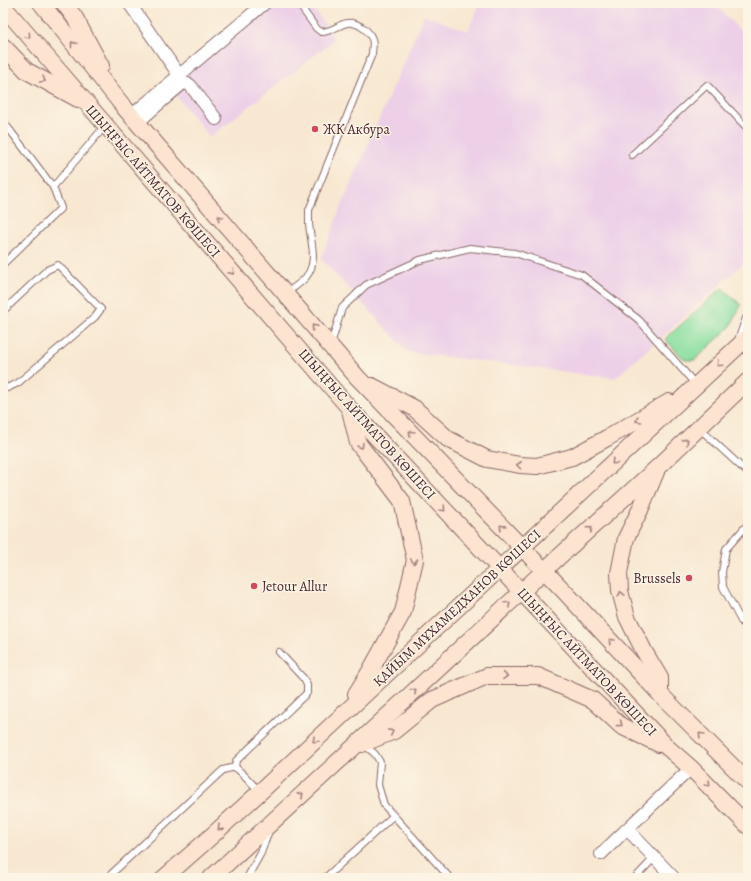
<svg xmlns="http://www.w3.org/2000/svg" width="751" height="881" viewBox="0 0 751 881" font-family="Alegreya,serif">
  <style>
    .built { fill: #edd0e8 }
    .green { fill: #8adfa2; stroke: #6a7f66 }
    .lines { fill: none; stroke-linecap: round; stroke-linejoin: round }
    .service-casing { stroke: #876565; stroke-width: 8 }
    .minor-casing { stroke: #876565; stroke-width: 14 }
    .secondary-casing { stroke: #876565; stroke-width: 18 }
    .service { stroke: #fff; stroke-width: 6 }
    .minor { stroke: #fff; stroke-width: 12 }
    .secondary { stroke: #fde4d1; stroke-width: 16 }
    .oneway { stroke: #a4827e }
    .poi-dot { fill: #d1495b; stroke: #fcf5e5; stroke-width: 1.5 }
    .labels { text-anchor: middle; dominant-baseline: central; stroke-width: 3; stroke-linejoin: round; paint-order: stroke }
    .poi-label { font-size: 14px; fill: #4a1f2b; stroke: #fcf5e5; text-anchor: start }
    .street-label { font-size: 14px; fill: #4a1f2b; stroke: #fcf5e5 }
  </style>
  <rect width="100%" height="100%" fill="#fcf5e5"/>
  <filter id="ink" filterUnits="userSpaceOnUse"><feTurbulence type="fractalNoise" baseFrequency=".025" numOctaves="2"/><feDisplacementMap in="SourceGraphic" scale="8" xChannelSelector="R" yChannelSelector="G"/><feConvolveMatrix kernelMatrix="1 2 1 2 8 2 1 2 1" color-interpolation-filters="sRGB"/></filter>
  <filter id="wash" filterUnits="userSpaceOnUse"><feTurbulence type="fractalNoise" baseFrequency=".012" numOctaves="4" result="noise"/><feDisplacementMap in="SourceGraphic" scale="16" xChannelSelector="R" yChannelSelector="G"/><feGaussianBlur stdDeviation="0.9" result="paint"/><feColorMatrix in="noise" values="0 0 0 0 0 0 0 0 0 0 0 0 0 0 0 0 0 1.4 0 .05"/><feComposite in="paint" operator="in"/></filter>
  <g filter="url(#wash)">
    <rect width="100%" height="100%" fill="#f8e8d2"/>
    <g class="built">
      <path d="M280,3h30l21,30 2,8 -123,96 -47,-57z"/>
      <path d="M480,3h234l34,36v220l-51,47 -82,72 -207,-26 -87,-93 18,-47 85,-197 44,16z"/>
    </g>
    <path class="green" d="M722,288l19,17 -11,22 -35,33h-10l-20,-21z"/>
  </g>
  <g filter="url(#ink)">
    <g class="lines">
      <defs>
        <g id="service">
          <path d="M3,121l50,66"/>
          <path d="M632,155l75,-70 41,44"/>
          <path d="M3,264l58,-56 -8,-21 52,-61"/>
          <path d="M287,293c6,-5 14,-10 19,-16 13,-16 4,-36 3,-54 0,-4 0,-9 0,-13l63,-156c0,-5 2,-11 0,-15 -3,-9 -16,-18 -25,-16 -9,2 -16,9 -26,9l-5,-4 -18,-25"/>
          <path d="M3,311l44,-41 11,-5 43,44 -6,8 -77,66 -11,5 -4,-4"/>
          <path d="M738,340l8,-22 2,-2"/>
          <path d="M331,344l11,-36 24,-23 54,-25 50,-12 45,5 67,22 57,45 57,65"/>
          <path d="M699,428l49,45"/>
          <path d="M748,524l-22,25 -4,23 1,15 18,34 7,7"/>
          <path d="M362,747l6,1 7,6 5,8 -2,23 6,20 66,73"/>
          <path d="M235,767l1,-6 71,-68v-8l-3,-6 -25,-27"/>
          <path d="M107,878l116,-108 12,-3 9,8 16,17"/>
          <path d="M247,878l14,-25 8,-22"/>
          <path d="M325,878l68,-62"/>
          <path d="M635,878l19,-20"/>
        </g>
        <g id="minor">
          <path d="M129,3l50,72"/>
          <path d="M132,115l133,-112"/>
          <path d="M138,122l32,-28 12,-10 3,-1 5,2 26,34"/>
          <path d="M601,854l26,-25"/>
          <path d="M674,878l-47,-49 64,-61"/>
        </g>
        <g id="secondary">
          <path d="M41,3l82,103 235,272 205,212 97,104 88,88"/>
          <path d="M64,3l11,15 26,48"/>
          <path d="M3,6l347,403 318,339 23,20 57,58"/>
          <path d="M3,46l24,25 51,28"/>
          <path d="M372,386l42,22 34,31 39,20 33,6 17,1 35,-9 35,-19 62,-36"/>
          <path d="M350,410l8,33 44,58 13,59 -12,52 -34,61 -13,21"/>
          <path d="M656,472l-16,38 -14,28 -7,35 1,18 7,26 17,34 16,27v16"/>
          <path d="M362,744l32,-13 38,-31 55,-24h51l55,24 28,26 38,18"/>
          <path d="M164,878l42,-37 54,-49 488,-455"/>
          <path d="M211,878l144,-132 206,-191 97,-88 90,-86"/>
        </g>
      </defs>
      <use href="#service" class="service-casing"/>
      <use href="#minor" class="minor-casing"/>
      <use href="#secondary" class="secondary-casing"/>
      <use href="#service" class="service"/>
      <use href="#minor" class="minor"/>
      <use href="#secondary" class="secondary"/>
    </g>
    <defs><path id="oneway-chevron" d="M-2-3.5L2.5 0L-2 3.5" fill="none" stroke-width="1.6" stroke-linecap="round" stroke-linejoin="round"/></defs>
    <g class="oneway">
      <use href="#oneway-chevron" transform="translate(28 36) rotate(49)"/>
      <use href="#oneway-chevron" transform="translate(73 44) rotate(-129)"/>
      <use href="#oneway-chevron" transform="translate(43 80) rotate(30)"/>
      <use href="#oneway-chevron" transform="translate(220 218) rotate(-131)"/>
      <use href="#oneway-chevron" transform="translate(232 272) rotate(49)"/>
      <use href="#oneway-chevron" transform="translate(314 327) rotate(-131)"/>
      <use href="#oneway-chevron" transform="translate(719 364) rotate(137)"/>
      <use href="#oneway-chevron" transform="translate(638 420) rotate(149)"/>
      <use href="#oneway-chevron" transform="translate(411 433) rotate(-134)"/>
      <use href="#oneway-chevron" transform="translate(686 441) rotate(-44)"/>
      <use href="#oneway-chevron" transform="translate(361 446) rotate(59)"/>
      <use href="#oneway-chevron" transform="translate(614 462) rotate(137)"/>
      <use href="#oneway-chevron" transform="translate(519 465) rotate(-173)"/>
      <use href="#oneway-chevron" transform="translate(443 509) rotate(47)"/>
      <use href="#oneway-chevron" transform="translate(502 527) rotate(-134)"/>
      <use href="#oneway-chevron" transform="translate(590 529) rotate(-42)"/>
      <use href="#oneway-chevron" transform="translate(414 561) rotate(92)"/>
      <use href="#oneway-chevron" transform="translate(621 594) rotate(-103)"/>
      <use href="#oneway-chevron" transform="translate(508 604) rotate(-43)"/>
      <use href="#oneway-chevron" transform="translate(611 641) rotate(-133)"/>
      <use href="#oneway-chevron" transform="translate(505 676) rotate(1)"/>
      <use href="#oneway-chevron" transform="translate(414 691) rotate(-43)"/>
      <use href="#oneway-chevron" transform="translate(620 724) rotate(36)"/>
      <use href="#oneway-chevron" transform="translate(391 732) rotate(-26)"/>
      <use href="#oneway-chevron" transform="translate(701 735) rotate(-135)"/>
      <use href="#oneway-chevron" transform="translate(315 740) rotate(137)"/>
      <use href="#oneway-chevron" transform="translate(708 784) rotate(46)"/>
      <use href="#oneway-chevron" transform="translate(301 795) rotate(-43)"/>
      <use href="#oneway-chevron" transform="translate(220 828) rotate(137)"/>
    </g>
  </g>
  <g class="poi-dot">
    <circle cx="315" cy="129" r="4"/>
    <circle cx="689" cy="578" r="4"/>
    <circle cx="254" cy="586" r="4"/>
  </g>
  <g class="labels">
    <g class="poi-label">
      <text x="323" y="129">ЖК Акбура</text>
      <text x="681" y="578" text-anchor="end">Brussels</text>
      <text x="262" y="586">Jetour Allur</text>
    </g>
    <g class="street-label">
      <text transform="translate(153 181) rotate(49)">ШЫҢҒЫС АЙТМАТОВ КӨШЕСІ</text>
      <text transform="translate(367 424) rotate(48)">ШЫҢҒЫС АЙТМАТОВ КӨШЕСІ</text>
      <text transform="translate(457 608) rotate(-43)">ҚАЙЫМ МҰХАМЕДХАНОВ КӨШЕСІ</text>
      <text transform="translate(587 662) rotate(47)">ШЫҢҒЫС АЙТМАТОВ КӨШЕСІ</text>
    </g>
  </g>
  <rect width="751" height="881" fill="none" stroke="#fcf5e5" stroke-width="16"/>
</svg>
